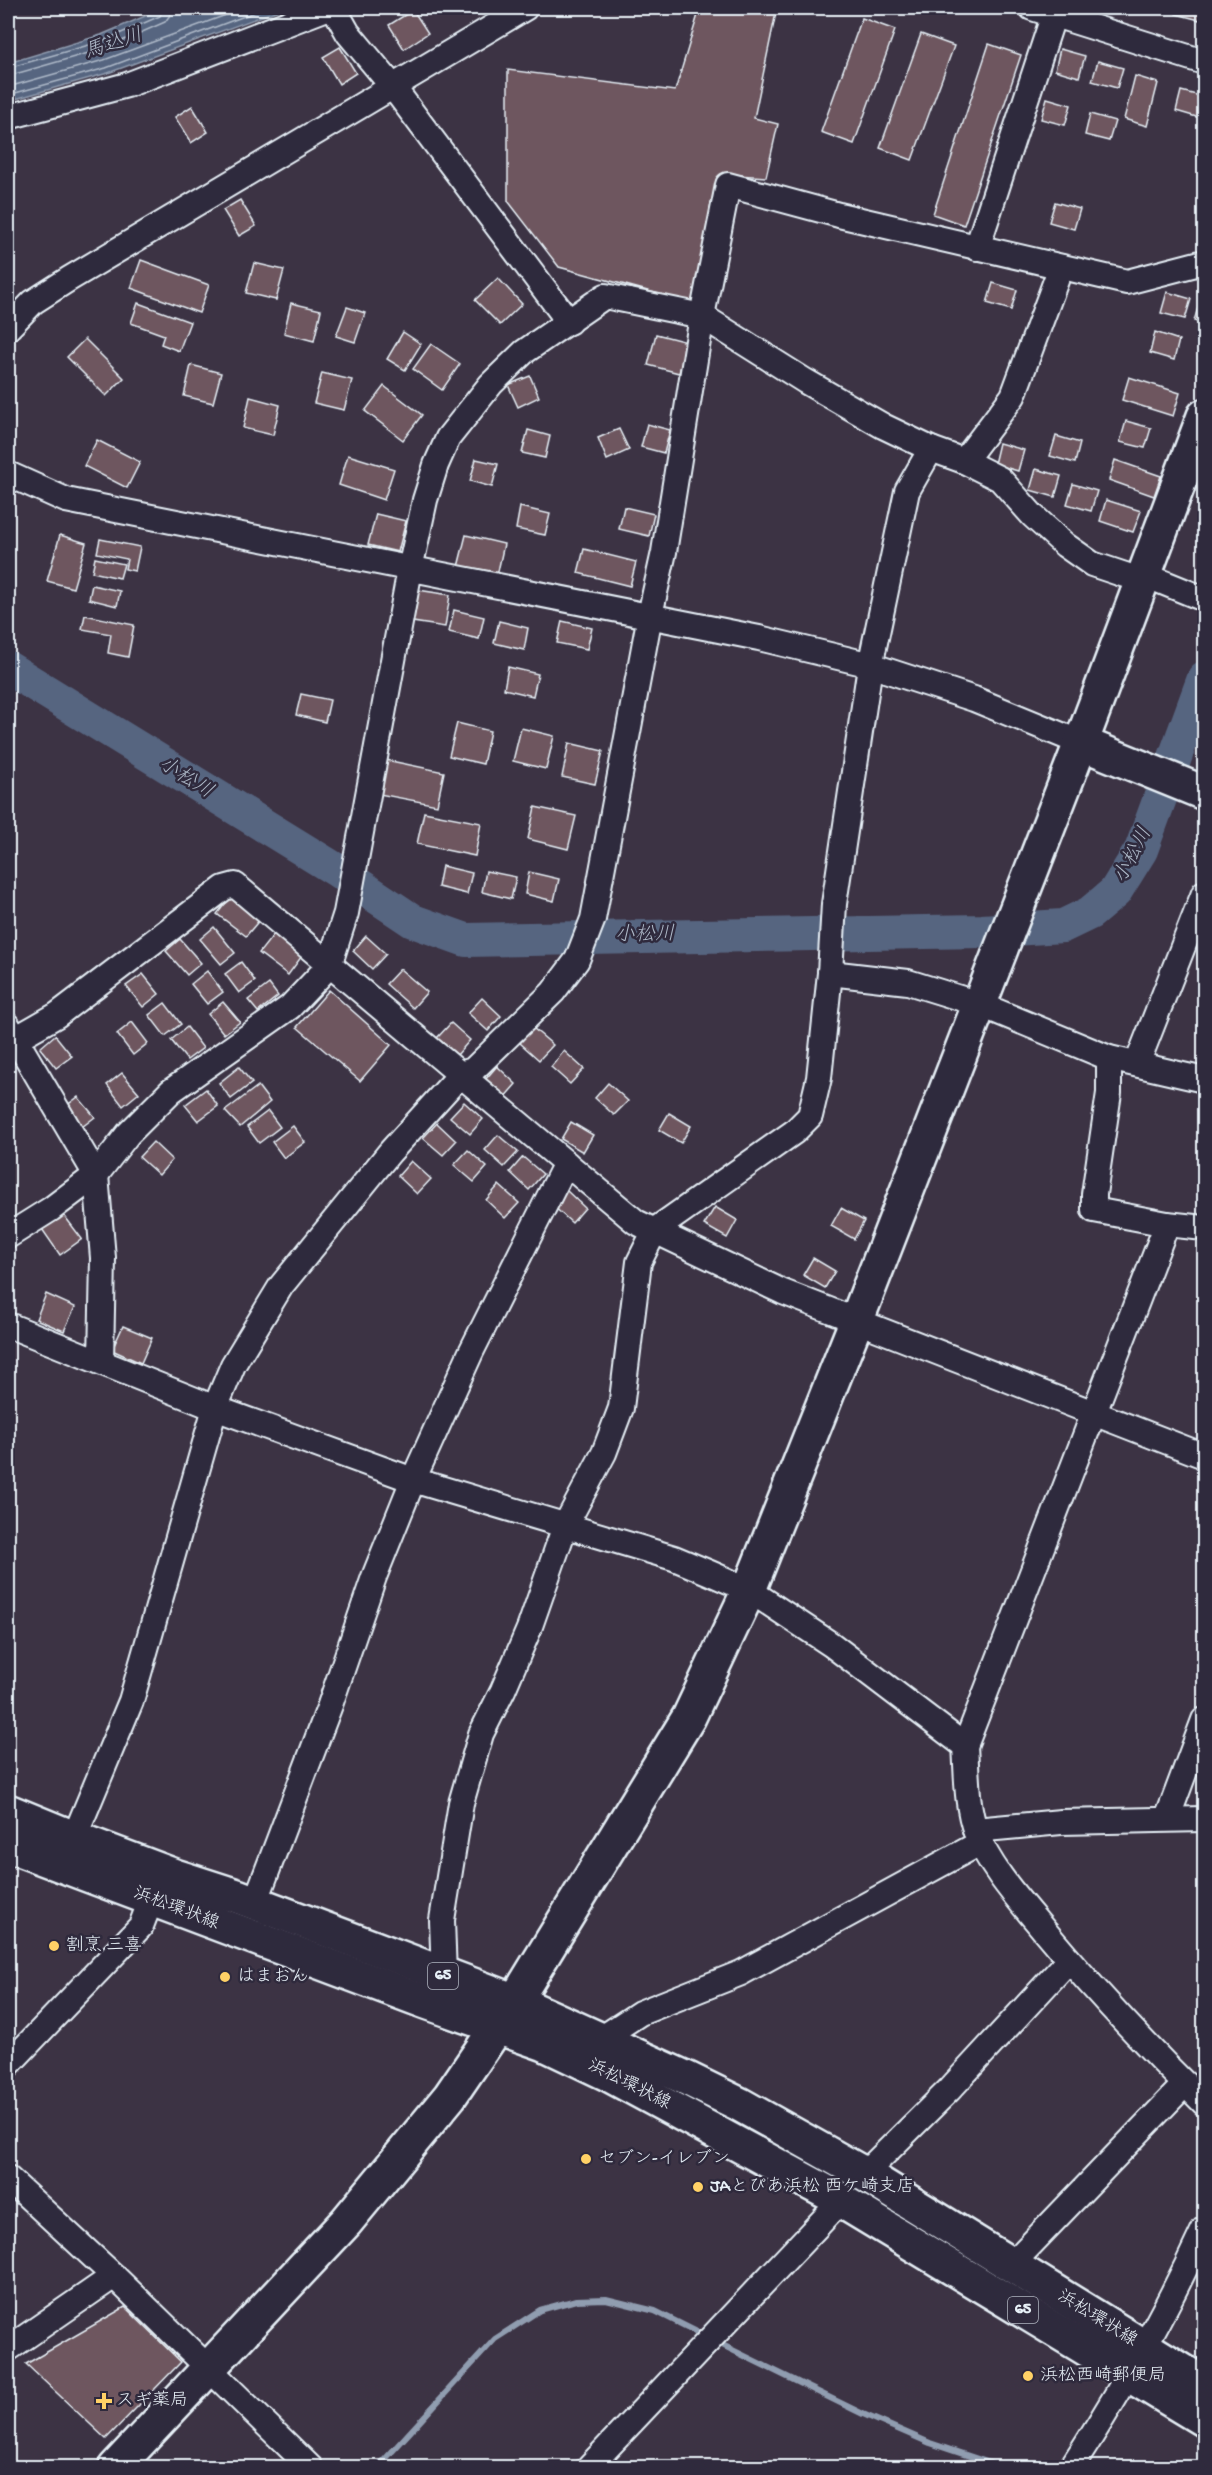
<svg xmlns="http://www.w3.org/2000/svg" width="1212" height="2475" viewBox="0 0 1212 2475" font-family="'Gochi Hand','Klee One',sans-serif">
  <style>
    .water { fill: #566580; stroke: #909db0; stroke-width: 1.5 }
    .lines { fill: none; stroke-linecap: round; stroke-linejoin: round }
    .shore { stroke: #aeb9c8; stroke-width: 1.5 }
    .stream { stroke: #909db0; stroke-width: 6 }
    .river { stroke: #566580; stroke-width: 34 }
    .building { fill: #6e575e; stroke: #e8f1f8; stroke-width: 1.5 }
    .street-casing { stroke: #e8f1f8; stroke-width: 28 }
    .secondary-casing { stroke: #e8f1f8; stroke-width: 38 }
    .primary-casing { stroke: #e8f1f8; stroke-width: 38 }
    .street { stroke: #2f2a3d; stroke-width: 24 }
    .secondary { stroke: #2f2a3d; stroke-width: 33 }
    .primary { stroke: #2f2a3d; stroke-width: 33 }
    .poi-dot { fill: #ffd166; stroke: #2f2a3d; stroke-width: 2 }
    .labels { text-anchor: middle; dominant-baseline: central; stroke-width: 5; stroke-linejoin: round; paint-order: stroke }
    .shield { fill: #2f2a3d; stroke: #b0b5c0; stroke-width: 1.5 }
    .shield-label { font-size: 16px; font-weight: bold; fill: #e8f1f8 }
    .street-label { font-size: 18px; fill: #e8f1f8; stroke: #2f2a3d }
    .poi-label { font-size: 18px; fill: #e8f1f8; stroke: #2f2a3d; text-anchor: start }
    .water-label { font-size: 20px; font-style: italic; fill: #aeb9c8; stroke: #2f2a3d }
  </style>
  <rect width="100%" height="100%" fill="#3c3344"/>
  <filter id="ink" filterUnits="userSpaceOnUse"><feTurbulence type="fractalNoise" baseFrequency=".0167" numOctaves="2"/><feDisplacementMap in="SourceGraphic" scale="12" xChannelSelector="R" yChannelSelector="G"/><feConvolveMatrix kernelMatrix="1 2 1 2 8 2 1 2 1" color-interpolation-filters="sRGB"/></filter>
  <g filter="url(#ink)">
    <path class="water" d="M164,8h120l-176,65 -100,28v-38l93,-28z"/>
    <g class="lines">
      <g class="shore">
        <path d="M8,68l95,-27 57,-25 4,-8"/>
        <path d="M8,76l98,-28 59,-26 5,-7 2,-7"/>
        <path d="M8,87l96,-27 141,-52"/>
        <path d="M8,95l98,-27 160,-60"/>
      </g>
      <g class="stream">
        <path d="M714,2341l149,73 67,29 75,25"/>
        <path d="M377,2468l118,-129 45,-29 36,-10 30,-1 49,12 50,25"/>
      </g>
      <path class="river" d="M8,668l330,203 75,50 53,19 516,-9 81,-5 27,-13 25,-21 26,-42 63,-172"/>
    </g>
    <g class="building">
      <path d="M700,8h77l-23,110 24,6 -12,53 -42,-3 -32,129 -133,-36 -51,-66v-131l167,21z"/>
      <path d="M1178,8h26l-4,12 -24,-6z"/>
      <path d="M413,10l15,23 -24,16 -15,-24z"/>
      <path d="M862,18l33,12 -41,114 -33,-12z"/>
      <path d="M921,34l33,12 -42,114 -32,-12z"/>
      <path d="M989,44l32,11 -57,170 -31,-11z"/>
      <path d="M340,47l16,26 -17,11 -16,-27z"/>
      <path d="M1060,49l25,7 -6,21 -24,-7z"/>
      <path d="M1098,61l25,7 -6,20 -25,-7z"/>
      <path d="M1135,76l23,7 -11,43 -23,-7z"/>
      <path d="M1181,91l23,6 -4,21 -24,-7z"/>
      <path d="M1047,98l24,7 -6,20 -24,-6z"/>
      <path d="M192,106l16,26 -17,11 -16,-26z"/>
      <path d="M1090,114l25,7 -6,20 -24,-6z"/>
      <path d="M240,200l16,26 -17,10 -16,-26z"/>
      <path d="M1055,202l25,7 -6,20 -25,-7z"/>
      <path d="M141,260l68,25 -10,28 -68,-25z"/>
      <path d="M254,263l30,7 -8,30 -30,-7z"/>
      <path d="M498,278l24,26 -22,21 -25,-25z"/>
      <path d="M993,283l24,7 -6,20 -24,-7z"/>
      <path d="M1167,292l24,7 -6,20 -24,-6z"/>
      <path d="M1200,301l4,1v22l-10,-3z"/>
      <path d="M138,303l52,19 -11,29 -18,-7 3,-9 -33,-12z"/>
      <path d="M291,303l30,7 -7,31 -30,-8z"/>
      <path d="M347,307l18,6 -10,29 -19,-6z"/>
      <path d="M403,332l18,12 -16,26 -18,-11z"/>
      <path d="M1155,332l24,8 -5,20 -24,-7z"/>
      <path d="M656,334l31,8 -8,31 -31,-8z"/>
      <path d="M85,339l39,39 -18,18 -39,-39z"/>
      <path d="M431,344l29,20 -18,26 -29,-21z"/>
      <path d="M191,365l30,8 -8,30 -29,-7z"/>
      <path d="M322,373l30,7 -8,30 -30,-7z"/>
      <path d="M530,376l9,21 -21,10 -10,-22z"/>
      <path d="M1129,377l51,16 -7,23 -51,-16z"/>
      <path d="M384,386l38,29 -19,25 -38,-29z"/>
      <path d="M250,397l30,8 -7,30 -30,-7z"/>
      <path d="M1126,421l25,7 -6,20 -25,-6z"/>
      <path d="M647,424l23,6 -6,23 -23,-6z"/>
      <path d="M619,429l10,21 -22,10 -9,-22z"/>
      <path d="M528,430l22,6 -5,22 -23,-5z"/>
      <path d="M1056,436l24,7 -5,20 -25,-7z"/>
      <path d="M97,440l43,22 -13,26 -43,-22z"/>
      <path d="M999,443l25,7 -6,21 -24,-7z"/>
      <path d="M348,455l46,14 -10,31 -45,-15z"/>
      <path d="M476,459l22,5 -6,23 -22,-6z"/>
      <path d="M1115,460l46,16 -7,20 -45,-16z"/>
      <path d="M1036,469l25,7 -6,21 -25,-7z"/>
      <path d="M1073,484l24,7 -6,20 -24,-7z"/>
      <path d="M1106,500l35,11 -8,21 -33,-11z"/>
      <path d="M520,507l30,7 -5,21 -29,-6z"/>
      <path d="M624,507l30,7 -5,22 -30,-7z"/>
      <path d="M376,514l30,7 -8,31 -30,-7z"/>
      <path d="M60,535l26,8 -13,45 -26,-7z"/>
      <path d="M466,535l38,9 -7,32 -39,-9z"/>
      <path d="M100,539l40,8 -5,24 -10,-2 2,-10 -30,-6z"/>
      <path d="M584,549l52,13 -6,24 -52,-13z"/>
      <path d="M95,558l29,6 -4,14 -28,-6z"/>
      <path d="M92,585l28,6 -3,15 -28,-7z"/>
      <path d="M418,590l32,5 -5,32 -32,-5z"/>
      <path d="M454,610l30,7 -5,22 -30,-7z"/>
      <path d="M85,615l49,10 -6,32 -20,-4 3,-19 -29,-5z"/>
      <path d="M499,621l29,7 -4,22 -30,-7z"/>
      <path d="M562,621l30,7 -5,21 -30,-6z"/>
      <path d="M508,667l30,7 -5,22 -29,-7z"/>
      <path d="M301,694l29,6 -5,22 -29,-7z"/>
      <path d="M457,723l33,8 -7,33 -34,-8z"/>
      <path d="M521,728l33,8 -8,33 -33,-8z"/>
      <path d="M569,743l34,8 -8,33 -33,-7z"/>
      <path d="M386,760l58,12 -7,33 -58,-11z"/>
      <path d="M535,807l41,9 -8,33 -40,-10z"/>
      <path d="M424,812l57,11 -6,33 -58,-12z"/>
      <path d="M442,866l30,7 -5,21 -29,-7z"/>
      <path d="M486,871l30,6 -5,22 -29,-7z"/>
      <path d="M529,872l30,7 -5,22 -29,-7z"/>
      <path d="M232,895l29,23 -15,18 -29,-22z"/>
      <path d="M214,927l21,26 -14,11 -21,-25z"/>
      <path d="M274,934l28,22 -14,19 -29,-22z"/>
      <path d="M366,936l20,18 -14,15 -19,-18z"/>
      <path d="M180,939l21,24 -14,12 -21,-24z"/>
      <path d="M241,962l14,19 -16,12 -14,-19z"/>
      <path d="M400,969l27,23 -14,16 -27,-24z"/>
      <path d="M207,971l16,21 -16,12 -16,-20z"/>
      <path d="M143,974l16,20 -16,13 -17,-21z"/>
      <path d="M269,984l9,12 -20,16 -10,-12z"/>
      <path d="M329,990l62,55 -31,36 -63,-54z"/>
      <path d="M482,998l19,18 -13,15 -20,-18z"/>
      <path d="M223,1002l17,20 -16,12 -16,-20z"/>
      <path d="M165,1003l16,21 -16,12 -16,-21z"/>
      <path d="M132,1022l16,21 -15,12 -16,-21z"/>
      <path d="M451,1023l19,17 -13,15 -20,-17z"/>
      <path d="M187,1027l16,21 -16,12 -16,-20z"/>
      <path d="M533,1028l20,17 -14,15 -19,-17z"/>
      <path d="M55,1035l17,21 -16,12 -16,-20z"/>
      <path d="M564,1051l20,18 -14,15 -19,-17z"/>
      <path d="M497,1066l19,18 -13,15 -19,-18z"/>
      <path d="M239,1067l13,16 -21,16 -12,-16z"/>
      <path d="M122,1073l17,20 -16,13 -16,-21z"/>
      <path d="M608,1083l20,18 -14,14 -19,-17z"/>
      <path d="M258,1086l12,16 -30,25 -15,-16z"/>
      <path d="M206,1089l12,17 -20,15 -13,-16z"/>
      <path d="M78,1097l17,20 -17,13 -16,-21z"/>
      <path d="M464,1102l19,17 -13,15 -20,-17z"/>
      <path d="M268,1111l12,16 -21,16 -12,-16z"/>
      <path d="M669,1113l22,13 -10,17 -22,-13z"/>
      <path d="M571,1122l22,13 -10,17 -22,-13z"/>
      <path d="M437,1123l19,18 -13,14 -20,-17z"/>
      <path d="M293,1126l12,16 -21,16 -12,-16z"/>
      <path d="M498,1135l20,17 -14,15 -19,-17z"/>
      <path d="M153,1142l19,18 -13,15 -20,-18z"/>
      <path d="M468,1150l19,17 -13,15 -20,-17z"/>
      <path d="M523,1157l20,17 -14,16 -19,-18z"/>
      <path d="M411,1161l20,18 -14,15 -19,-18z"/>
      <path d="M499,1185l20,18 -14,15 -19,-18z"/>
      <path d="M566,1190l19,18 -13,15 -20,-18z"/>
      <path d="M715,1207l22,13 -10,18 -23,-13z"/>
      <path d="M841,1208l23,13 -10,18 -23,-13z"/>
      <path d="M63,1214l19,25 -22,16 -18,-26z"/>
      <path d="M813,1258l22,13 -10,17 -22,-13z"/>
      <path d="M46,1294l29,13 -11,24 -28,-12z"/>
      <path d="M123,1326l29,12 -11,25 -29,-13z"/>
      <path d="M125,2307l56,55 -75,77 -80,-75z"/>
    </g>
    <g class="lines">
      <defs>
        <g id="street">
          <path d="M334,8l14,25 45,54 176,235"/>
          <path d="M1032,8l172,54"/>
          <path d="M8,117l119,-32 200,-77"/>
          <path d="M977,248l79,-240"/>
          <path d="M8,328l25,-26 36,-23 456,-271"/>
          <path d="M964,461l49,-65 48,-129"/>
          <path d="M8,474l58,26 693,138 108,26 107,35 107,44"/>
          <path d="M1145,575l59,24"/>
          <path d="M830,973l78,9 71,22 130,54 95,22"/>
          <path d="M8,1026l88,149 7,83 -2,103"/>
          <path d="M8,1043l49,-28 167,-127 11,-3 401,337 147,70 421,164"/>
          <path d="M1109,1058v35l-15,101v16l73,14 37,4"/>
          <path d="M1137,1064l67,-171"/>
          <path d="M8,1236l43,-27 45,-34 32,-41 43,-43 119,-84 39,-41 17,-53 64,-344 15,-69 11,-35 12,-27 43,-54 33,-32 81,-56 97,20 103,65 78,45 48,23 33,12 36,18 33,37 32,29 27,19 51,17"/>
          <path d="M8,1325l207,83 198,72 261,78 36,15 39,17 83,55 133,101c2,28 1,59 11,86 13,35 43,68 67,97 51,61 105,119 161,174"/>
          <path d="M965,1746l202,-522"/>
          <path d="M1167,1819l37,-99"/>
          <path d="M975,1830l86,-8 143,-3"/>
          <path d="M74,1838l57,-137 84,-293 18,-43 48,-79 109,-134 71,-78 12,-4 80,-78 24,-32 16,-41 57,-304 14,-63 38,-236 26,-131 111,30 288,67 77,-20"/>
          <path d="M255,1903l75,-198 44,-128 39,-97 58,-128 95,-189"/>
          <path d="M444,1976l-2,-56 19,-117 20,-69 22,-44 26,-61 36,-103 39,-73 17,-45 18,-146 16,-32 139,-98 16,-16 9,-38 11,-105 4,-69 36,-238 37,-175 24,-42"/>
          <path d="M599,2040l41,-27 101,-40 239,-130"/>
          <path d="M8,2065l133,-139 10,-26"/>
          <path d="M864,2174l85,-84 120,-130"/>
          <path d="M8,2178l106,98 197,192"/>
          <path d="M1010,2266l175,-182"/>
          <path d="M8,2349l106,-73"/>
          <path d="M588,2468l254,-268"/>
          <path d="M1071,2468c50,-77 95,-156 133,-239"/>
        </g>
        <g id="secondary">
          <path d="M1081,743l123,50"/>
          <path d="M115,2468l231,-246 104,-126 65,-95 174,-284 60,-127 107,-268 225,-579 123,-327"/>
        </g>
        <g id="primary">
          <path d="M8,1811l66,27 101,38 62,20 278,105 173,78 51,25 125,70 340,210"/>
          <path d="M8,1845l418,157 119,42 61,29 224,121 374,226"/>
        </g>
      </defs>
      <use href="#street" class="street-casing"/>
      <use href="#secondary" class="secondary-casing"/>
      <use href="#primary" class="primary-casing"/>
      <use href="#street" class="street"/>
      <use href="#secondary" class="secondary"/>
      <use href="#primary" class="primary"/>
    </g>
  </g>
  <g class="poi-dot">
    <circle cx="54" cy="1946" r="6"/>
    <circle cx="225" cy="1977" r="6"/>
    <circle cx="586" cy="2159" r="6"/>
    <circle cx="698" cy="2187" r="6"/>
    <circle cx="1028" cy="2376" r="6"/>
    <path d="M101 2392h6v6h6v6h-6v6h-6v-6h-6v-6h6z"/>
  </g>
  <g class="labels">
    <g class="shield">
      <rect x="428" y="1963" width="30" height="26" rx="4.5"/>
      <rect x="1008" y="2297" width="30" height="26" rx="4.5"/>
    </g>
    <g class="shield-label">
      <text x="443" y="1976">65</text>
      <text x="1023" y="2310">65</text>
    </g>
    <g class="street-label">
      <text transform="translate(176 1909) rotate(21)">浜松環状線</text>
      <text transform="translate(629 2085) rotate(27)">浜松環状線</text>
      <text transform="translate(1097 2319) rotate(32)">浜松環状線</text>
    </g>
    <g class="poi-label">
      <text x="66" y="1946">割烹 三喜</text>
      <text x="237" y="1977">はまおん</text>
      <text x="598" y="2159">セブン-イレブン</text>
      <text x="710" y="2187">JAとぴあ浜松 西ケ崎支店</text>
      <text x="1040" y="2376">浜松西崎郵便局</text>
      <text x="116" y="2401">スギ薬局</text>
    </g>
    <g class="water-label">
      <text transform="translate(114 45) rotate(-18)">馬込川</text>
      <text transform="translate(185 779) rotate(32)">小松川</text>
      <text transform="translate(1134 856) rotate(-63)">小松川</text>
      <text transform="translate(645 936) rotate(-1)">小松川</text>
    </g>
  </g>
  <rect width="1212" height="2475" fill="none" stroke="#2f2a3d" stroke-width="30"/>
  <rect x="15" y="15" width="1182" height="2445" fill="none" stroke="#e8f1f8" stroke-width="2" filter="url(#ink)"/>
</svg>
